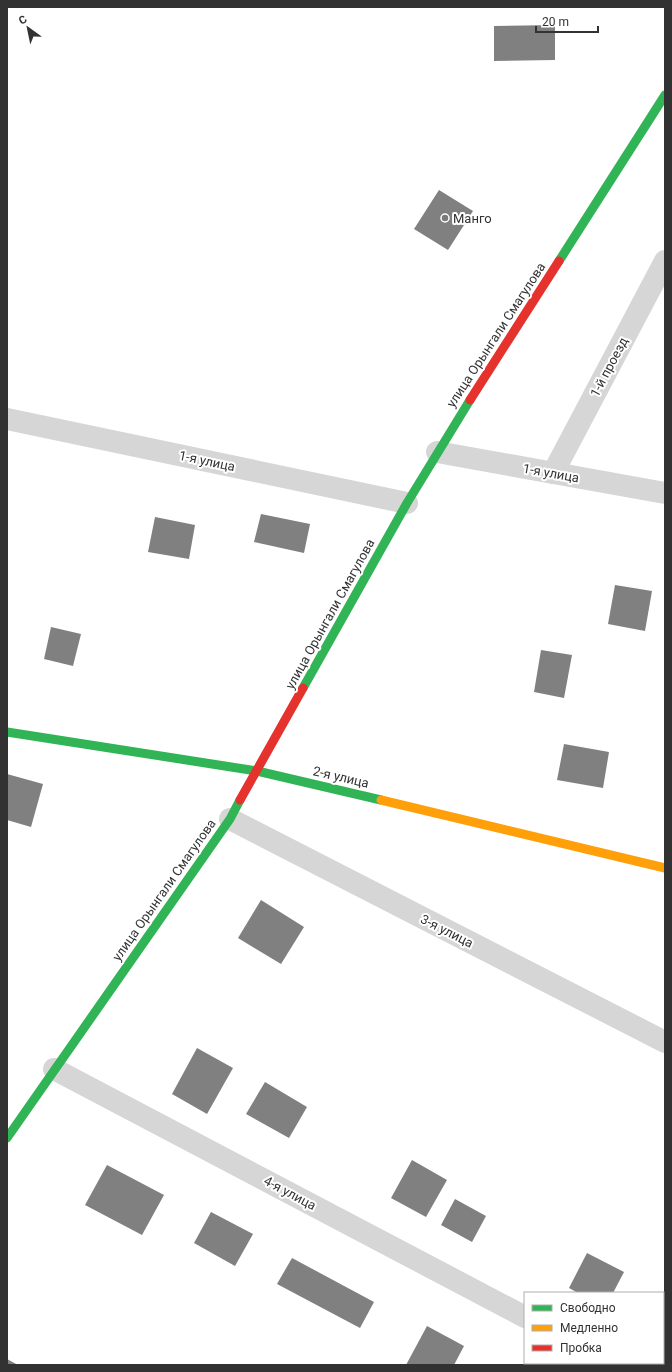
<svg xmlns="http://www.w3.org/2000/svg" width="672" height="1372" viewBox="0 0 672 1372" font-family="Roboto,sans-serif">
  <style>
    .building { fill: #808080 }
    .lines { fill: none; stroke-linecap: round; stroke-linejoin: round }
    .street { stroke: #d6d6d6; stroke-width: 22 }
    .fast { stroke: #30b455; stroke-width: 9 }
    .slow { stroke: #ff9f0a; stroke-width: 9 }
    .jam { stroke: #e5322d; stroke-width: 9 }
    .poi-dot { fill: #7a7a7a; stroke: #fff; stroke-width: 1.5 }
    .labels { text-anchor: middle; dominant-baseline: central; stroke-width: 4; stroke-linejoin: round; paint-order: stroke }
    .poi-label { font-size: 13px; fill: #323232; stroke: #fff; text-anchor: start }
    .street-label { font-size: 13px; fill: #323232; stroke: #fff }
  </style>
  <rect width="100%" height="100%" fill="#fff"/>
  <g class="building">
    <path d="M555,25v35l-61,1v-35z"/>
    <path d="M439,190l34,21 -25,39 -34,-21z"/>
    <path d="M261,514l49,10 -6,29 -50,-11z"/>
    <path d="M155,517l40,8 -6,34 -41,-7z"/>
    <path d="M615,585l37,6 -7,40 -37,-7z"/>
    <path d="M51,627l30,7 -8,32 -29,-7z"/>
    <path d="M541,650l31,5 -8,43 -30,-6z"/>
    <path d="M564,744l45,8 -6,36 -46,-8z"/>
    <path d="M7,774l36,10 -12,43 -24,-7z"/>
    <path d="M261,900l43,27 -23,37 -43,-26z"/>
    <path d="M197,1048l36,20 -26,46 -35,-20z"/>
    <path d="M265,1082l42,25 -18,31 -43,-24z"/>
    <path d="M412,1160l35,20 -21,37 -35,-19z"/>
    <path d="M107,1165l57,30 -22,40 -57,-30z"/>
    <path d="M455,1199l31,17 -14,26 -31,-17z"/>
    <path d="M211,1212l42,22 -18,32 -41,-23z"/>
    <path d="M587,1253l37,19 -11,21h-35l-9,-5z"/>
    <path d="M292,1258l82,44 -14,26 -83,-44z"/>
    <path d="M427,1326l37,20 -10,19h-48z"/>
    <path d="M7,1359l11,6h-11z"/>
  </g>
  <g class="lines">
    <g class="street">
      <path d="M7,419l400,84"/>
      <path d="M437,452l228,41"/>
      <path d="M553,473l112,-212"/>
      <path d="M230,819l435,223"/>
      <path d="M54,1069l471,248"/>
      <path d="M613,1363l4,2"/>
    </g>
    <g class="fast">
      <path d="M559,261l106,-166"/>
      <path d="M303,688l104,-185 63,-103"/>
      <path d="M7,732l250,39 124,29"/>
      <path d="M7,1138l223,-319 10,-19"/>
    </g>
    <path class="slow" d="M381,800l284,68"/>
    <g class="jam">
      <path d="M470,400l89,-139"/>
      <path d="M240,800l63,-112"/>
    </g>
  </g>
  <circle class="poi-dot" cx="445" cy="218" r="4"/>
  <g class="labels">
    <g class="poi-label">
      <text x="453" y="218">Манго</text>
    </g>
    <g class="street-label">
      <text transform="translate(496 335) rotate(-57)">улица Орынгали Смагулова</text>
      <text transform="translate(609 367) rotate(-62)">1-й проезд</text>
      <text transform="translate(207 461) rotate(12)">1-я улица</text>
      <text transform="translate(551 473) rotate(10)">1-я улица</text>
      <text transform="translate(330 614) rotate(-61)">улица Орынгали Смагулова</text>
      <text transform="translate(341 777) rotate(13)">2-я улица</text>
      <text transform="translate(164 890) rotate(-55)">улица Орынгали Смагулова</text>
      <text transform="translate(447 931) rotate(27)">3-я улица</text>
      <text transform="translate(290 1193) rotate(28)">4-я улица</text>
    </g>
  </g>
  <rect width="672" height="1372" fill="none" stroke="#323232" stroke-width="16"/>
  <rect x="524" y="1292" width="140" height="72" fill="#ffffff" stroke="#adadad"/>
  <rect x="532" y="1305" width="20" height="6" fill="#30b455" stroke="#adadad"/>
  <text x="560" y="1312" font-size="12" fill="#323232">Свободно</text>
  <rect x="532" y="1325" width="20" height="6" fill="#ff9f0a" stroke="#adadad"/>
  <text x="560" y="1332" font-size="12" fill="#323232">Медленно</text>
  <rect x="532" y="1345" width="20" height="6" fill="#e5322d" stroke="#adadad"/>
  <text x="560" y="1352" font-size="12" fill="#323232">Пробка</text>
  <g transform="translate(28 28) rotate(327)" stroke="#ffffff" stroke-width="3" paint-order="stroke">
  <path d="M0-3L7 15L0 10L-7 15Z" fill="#323232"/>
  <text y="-6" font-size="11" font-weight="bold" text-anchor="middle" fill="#323232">С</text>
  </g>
  <path d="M536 26v6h62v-6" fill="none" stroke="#323232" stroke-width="2"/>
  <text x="542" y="26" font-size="12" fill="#323232" stroke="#ffffff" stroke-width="3" paint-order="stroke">20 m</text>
</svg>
